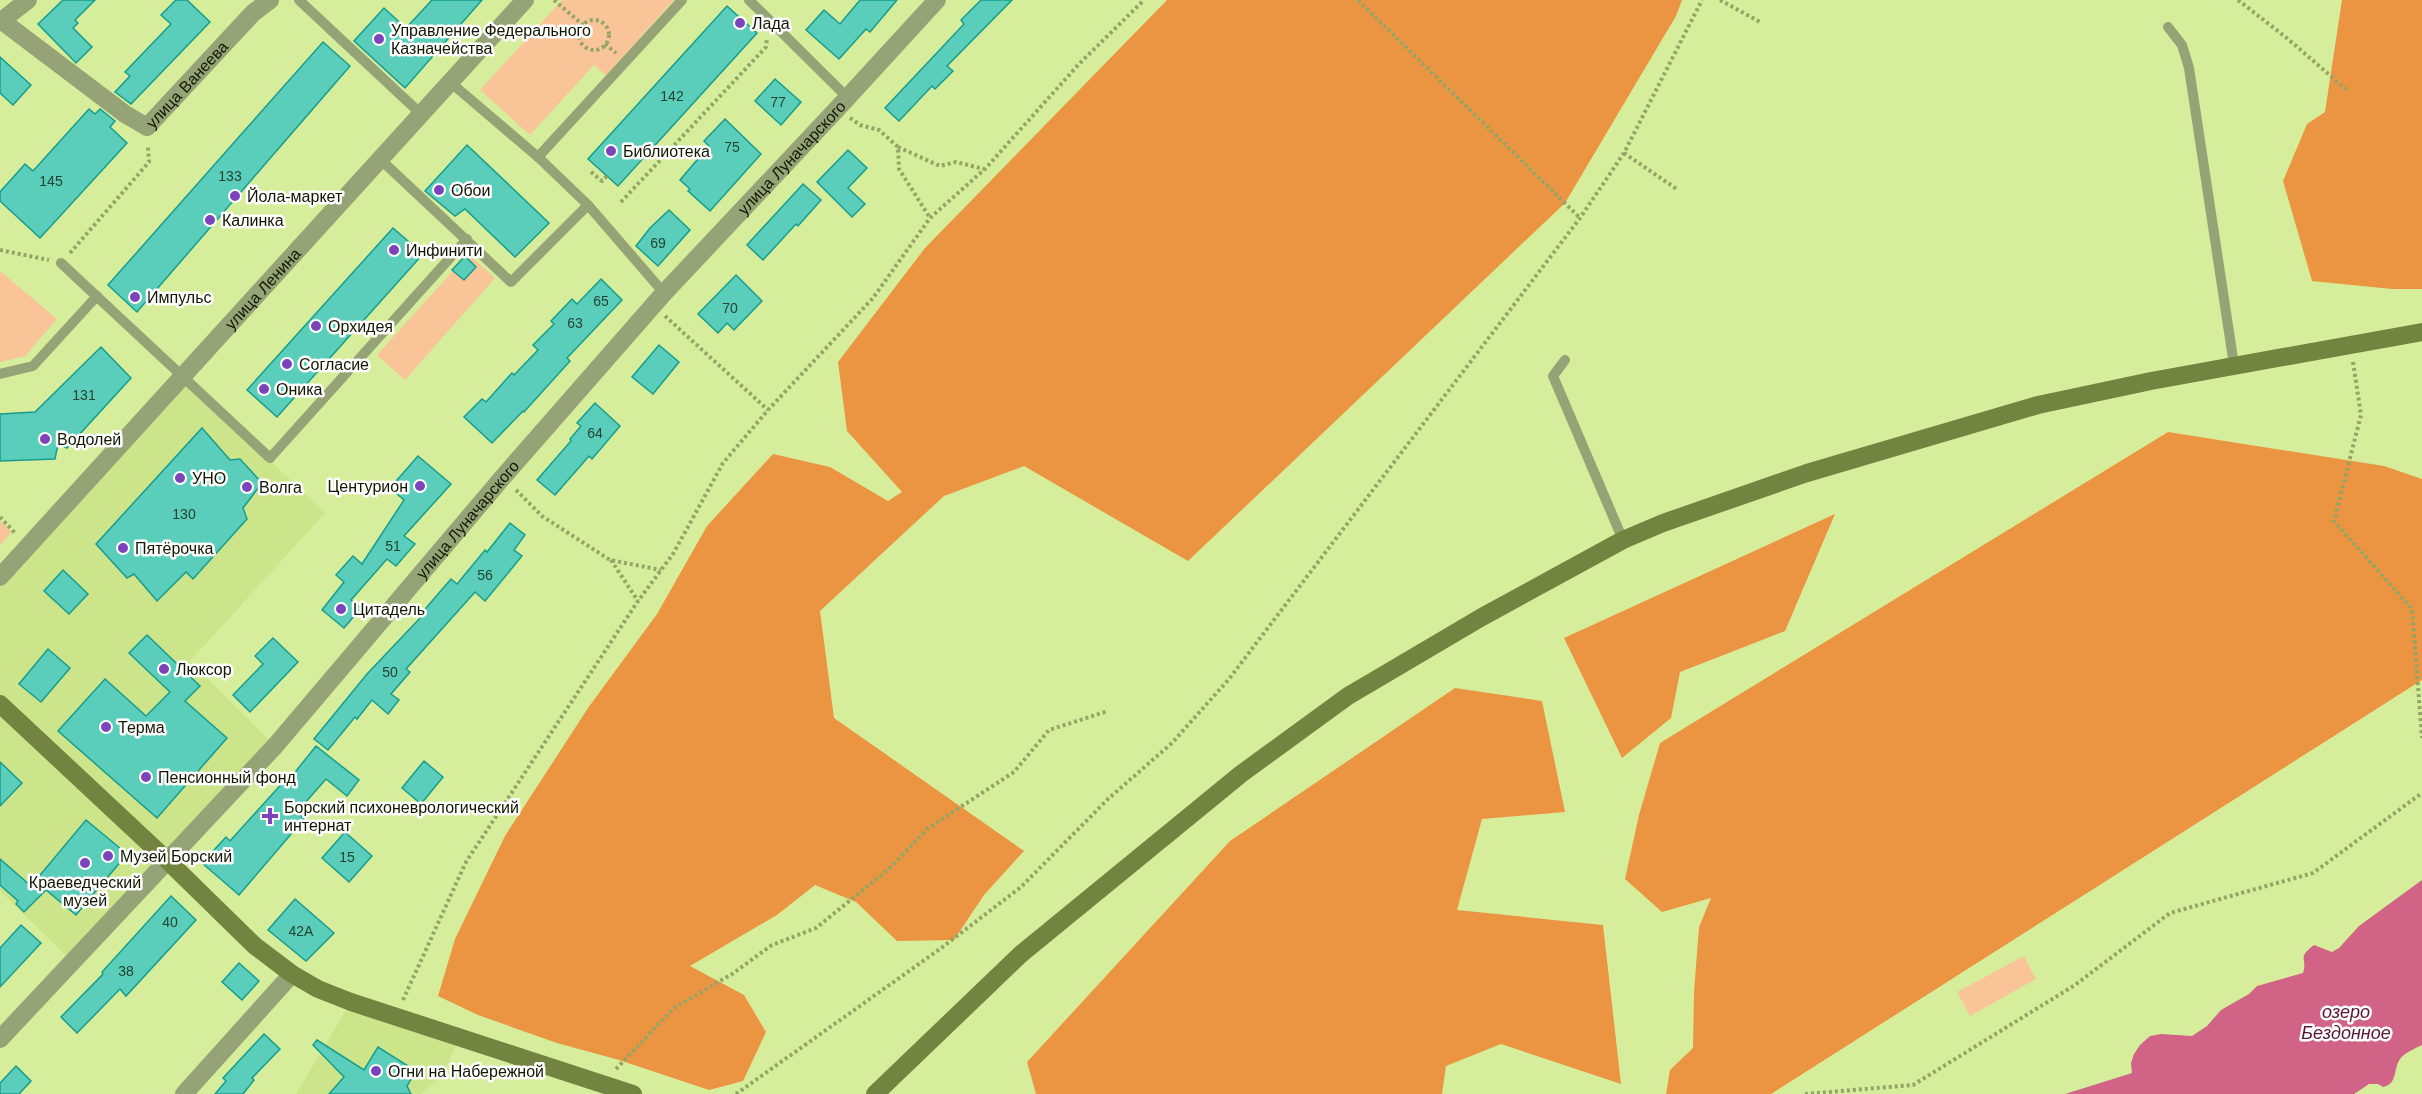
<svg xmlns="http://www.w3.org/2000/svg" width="2422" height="1094" viewBox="0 0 2422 1094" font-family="Arial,sans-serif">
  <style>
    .built { fill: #cce48a }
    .green { fill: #f9c598 }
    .forest { fill: #eb9542 }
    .water { fill: #d06386 }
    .building { fill: #5acdbb; stroke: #189d8c; stroke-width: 1.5 }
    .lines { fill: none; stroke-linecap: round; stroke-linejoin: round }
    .path { stroke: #93a566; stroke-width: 4; stroke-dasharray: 3 3; stroke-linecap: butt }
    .lane { stroke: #96a377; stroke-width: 10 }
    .street { stroke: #96a377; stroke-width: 18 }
    .secondary { stroke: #738440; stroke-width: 18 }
    .poi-dot { fill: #7b44bb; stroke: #fff; stroke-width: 2 }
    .labels { text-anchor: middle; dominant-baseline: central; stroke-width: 5; stroke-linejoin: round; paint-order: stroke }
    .number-label { font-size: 14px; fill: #23442f }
    .poi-label { font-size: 16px; fill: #111700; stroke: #fff; text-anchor: start }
    .street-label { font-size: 16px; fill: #111700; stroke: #fff }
    .water-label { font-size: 18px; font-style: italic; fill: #5b1631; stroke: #fff }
  </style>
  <rect width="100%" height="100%" fill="#d6ee9b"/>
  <g class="built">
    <path d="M181,375l144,138 -135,148 85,85 -202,216 -73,-71v-314z"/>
    <path d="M351,1002l108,35 -16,38 -22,19h-125z"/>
  </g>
  <g class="green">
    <path d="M562,0h112l-68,75 -12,-10 -64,70 -50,-45z"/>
    <path d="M468,254l27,24 -90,102 -28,-25z"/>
    <path d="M0,271l57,48 -32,37 -25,6z"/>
    <path d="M0,521l12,11 -12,13z"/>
    <path d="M2024,956l12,23 -66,37 -13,-24z"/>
  </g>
  <g class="forest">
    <path d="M1167,0h515l-6,16 -111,187 -377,358 -164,-95 -80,30 -124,115 14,107 190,133 -40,44 -30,45 -57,1 -41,-39 -41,-17 -38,30 -87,51 54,29 22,37 -23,49 -34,9 -90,-30 -62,-17 -79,-28 -40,-19 17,-57 50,-103 83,-128 69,-94 50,-88 66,-72 57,13 58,34 14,-9 -55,-61 -9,-69 87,-114z"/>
    <path d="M2342,0h80v289h-30l-80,-8 -29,-100 24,-57 18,-12z"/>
    <path d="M2168,432l216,34 38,13v201l-651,414h-105l4,-24 23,-22 1,-56 5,-65 12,-29 -49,14 -37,-33 14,-64 21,-72z"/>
    <path d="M1835,514l-50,117 -105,41 -9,46 -49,40 -58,-120z"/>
    <path d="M1455,688l87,13 23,111 -83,7 -25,91 146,15 18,159 -120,-40 -55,22 -4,28h-406l-9,-32 203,-221z"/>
  </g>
  <path class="water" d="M2422,880v165c-6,3 -18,8 -22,14 -7,10 -2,25 -17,28l-5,-3h-9l-15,10h-289l67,-21 -1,-10 3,-9 6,-9 10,-9 11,-2 31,2 15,-10 14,-16 28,-16 8,-8 46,-13c5,-16 -7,-14 11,-28l18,7 7,-4 20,-22z"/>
  <g class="building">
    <path d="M63,0h32l-20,20 3,3 -5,5 19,19 -16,16 -38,-39z"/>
    <path d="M176,0h11l23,22 -79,82 -16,-12 15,-16 -5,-4 46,-48 -10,-9z"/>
    <path d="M432,0h50l-77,88 -51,-47 30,-33 22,20z"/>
    <path d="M860,0h37l-27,32 -4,-3 -27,30 -33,-29 18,-20 16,14z"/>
    <path d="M981,0h31l-65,66 6,5 -18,18 -3,-3 -33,35 -14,-13 79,-84 -3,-4z"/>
    <path d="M727,6l30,27 -139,153 -30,-27z"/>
    <path d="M323,42l27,24 -213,246 -29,-27z"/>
    <path d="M0,57l31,28 -18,20 -13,-12z"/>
    <path d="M775,79l26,23 -20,23 -26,-24z"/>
    <path d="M89,109l6,5 5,-5 15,12 -5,6 17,16 -87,95 -40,-37v-9l25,-28 8,7z"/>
    <path d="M725,119l36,35 -51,57 -22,-20 2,-2 -10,-9 29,-34 -5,-5z"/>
    <path d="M467,145l82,78 -34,34 -50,-48 -10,7 -30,-25z"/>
    <path d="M848,150l19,18 -19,20 17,16 -13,13 -35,-35z"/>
    <path d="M803,184l18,16 -23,26 -2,-2 -33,36 -16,-15z"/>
    <path d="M669,210l21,20 -32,36 -22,-20 14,-18z"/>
    <path d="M393,228l30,26 -146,163 -30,-27z"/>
    <path d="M465,256l11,11 -12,13 -12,-10z"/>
    <path d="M736,275l26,26 -28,29 -7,-7 -9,10 -20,-19z"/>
    <path d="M601,279l21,21 -55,58 3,3 -46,51 -1,-1 -31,32 -28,-26 18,-18 4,3 26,-29 2,2 24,-25 -5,-5 21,-21 -3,-3 21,-22 5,5z"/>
    <path d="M659,345l20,17 -26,32 -21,-17z"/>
    <path d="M101,347l30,31 -64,70 -9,-4 -3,15 -55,2v-47l35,-2z"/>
    <path d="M595,403l25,23 -28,33 -3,-3 -34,39 -18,-15 34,-39 -1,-2 11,-13 -4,-3z"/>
    <path d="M202,428l28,32 10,-1 22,24 -19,25 4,11 -54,60 -7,-7 -29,29 -23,-27 -7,4 -31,-34z"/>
    <path d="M418,456l33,28 -47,52 11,8 -19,22 -9,-7 -36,41 10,8 -17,20 -22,-18 22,-28 -8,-7 17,-19 9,8 42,-64 -14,-12z"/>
    <path d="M510,523l15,12 -11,15 8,6 -37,45 -10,-9 -69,77 4,3 -19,22 8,6 -11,14 -16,-14 -15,19 -2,-2 -27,33 -14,-11 53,-65 55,-58 -2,-1 31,-36 6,5 28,-34 2,2z"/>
    <path d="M63,570l25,24 -19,20 -25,-23z"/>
    <path d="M147,635l53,51 -15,15 42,37 -70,80 -99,-87 47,-52 41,37 24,-24 -41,-39z"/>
    <path d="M273,638l25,24 -48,50 -17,-17 30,-31 -8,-8z"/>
    <path d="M48,649l22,19 -29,34 -22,-18z"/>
    <path d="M316,746l43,34 -12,16 -21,-17 -29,33 7,7 -65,76 -37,-32 24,-26 4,4 56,-62 2,2z"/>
    <path d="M424,761l19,16 -22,27 -19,-16z"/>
    <path d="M0,762l22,21 -22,23z"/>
    <path d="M86,820l41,34 -51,61 -30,-25 -22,22 -8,-8 2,-3 -18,-16v-26l31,27z"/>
    <path d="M345,832l27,24 -23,26 -27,-24z"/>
    <path d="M171,896l25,24 -70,76 -6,-7 -43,44 -16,-16 42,-43 -1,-2z"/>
    <path d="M295,899l39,34 -28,28 -38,-31z"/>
    <path d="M21,925l20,18 -41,44v-39z"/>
    <path d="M239,963l20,18 -17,19 -20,-18z"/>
    <path d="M264,1034l16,15 -28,29 2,2 -11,14h-28l11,-13 -3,-3z"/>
    <path d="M317,1040l47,30 14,-23 38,24 -9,15 4,8h-82l15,-17 -31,-32z"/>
    <path d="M16,1066l15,15 -12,13h-19v-11z"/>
  </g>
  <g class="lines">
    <g class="path">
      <path d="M554,0l29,25"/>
      <path d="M1358,0l222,218"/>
      <path d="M1720,0l40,22"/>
      <path d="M2238,0l50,39 60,52"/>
      <circle cx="594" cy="35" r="15"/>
      <path d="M605,44l11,9"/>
      <path d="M850,118l10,7 19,5 19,17 1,22 31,49"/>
      <path d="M898,147l42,19 16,-4 28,7"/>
      <path d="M1624,153l54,37"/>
      <path d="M591,172l11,9 5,-5"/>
      <path d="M621,202l145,-155 1,-9"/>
      <path d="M0,250l49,10"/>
      <path d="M70,253l79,-91 -1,-16"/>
      <path d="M665,316l103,94"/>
      <path d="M2353,362l8,53 -27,106 78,88 10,129"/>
      <path d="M516,490l26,26 68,44 51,10"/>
      <path d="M0,517l16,17"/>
      <path d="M611,560l27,41"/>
      <path d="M403,1000l63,-138 172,-261 35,-47 50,-91 45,-53 105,-112 57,-80 55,-49 94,-105 65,-64"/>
      <path d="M616,1069l58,-61 58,-34 40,-29 44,-17 74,-60 37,-39 87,-57 35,-42 59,-19"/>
      <path d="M736,1094l204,-145 81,-62 87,-88 64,-56 57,-64 351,-461 44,-65 78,-153"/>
      <path d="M1805,1094l108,-9 162,-100 95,-72 143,-40 109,-80"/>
    </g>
    <g class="lane">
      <path d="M299,0l122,114"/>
      <path d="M749,0l99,98"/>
      <path d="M2168,27l14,18 7,23 45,297"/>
      <path d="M450,82l88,75 50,48 76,88"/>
      <path d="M538,157l144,-157"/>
      <path d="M380,159l131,123 77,-77"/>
      <path d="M61,263l209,195 197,-219"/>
      <path d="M1565,360l-12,16 70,164"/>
      <path d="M0,374l33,-8 64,-70"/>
    </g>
    <g class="street">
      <path id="s1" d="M2,21l123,93 22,13 106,-114 17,-13"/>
      <path d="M0,22l28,-22"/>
      <path id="s2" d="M0,577l525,-577"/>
      <path id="s3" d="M0,1039l275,-293 228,-269 161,-184 173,-184 100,-109"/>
      <path d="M184,1094l108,-120"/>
    </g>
    <g class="secondary">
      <path d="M0,704l168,157 87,85 37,28 26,15 33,13 282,92"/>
      <path d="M875,1094l146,-140 220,-180 107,-78 134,-79 141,-77 40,-17 144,-50 231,-68 113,-24 271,-49"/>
    </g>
  </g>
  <g class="poi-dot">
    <circle cx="740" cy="23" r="6"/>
    <circle cx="379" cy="39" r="6"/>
    <circle cx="611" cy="151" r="6"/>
    <circle cx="439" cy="190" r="6"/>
    <circle cx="235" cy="196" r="6"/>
    <circle cx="210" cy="220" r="6"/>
    <circle cx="394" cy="250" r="6"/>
    <circle cx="135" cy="297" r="6"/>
    <circle cx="316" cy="326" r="6"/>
    <circle cx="287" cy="364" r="6"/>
    <circle cx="264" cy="389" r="6"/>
    <circle cx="45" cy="439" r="6"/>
    <circle cx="180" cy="478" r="6"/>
    <circle cx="420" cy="486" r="6"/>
    <circle cx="247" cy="487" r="6"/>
    <circle cx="123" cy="548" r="6"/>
    <circle cx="341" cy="609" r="6"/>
    <circle cx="164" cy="669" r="6"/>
    <circle cx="106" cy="727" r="6"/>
    <circle cx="146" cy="777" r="6"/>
    <path d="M267 807h6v6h6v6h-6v6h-6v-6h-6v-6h6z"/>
    <circle cx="108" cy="856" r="6"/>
    <circle cx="85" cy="863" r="6"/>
    <circle cx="376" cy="1071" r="6"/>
  </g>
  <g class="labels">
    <g class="number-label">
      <text x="672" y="96">142</text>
      <text x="778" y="102">77</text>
      <text x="732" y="147">75</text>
      <text x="230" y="176">133</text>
      <text x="51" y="181">145</text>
      <text x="658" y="243">69</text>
      <text x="601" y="301">65</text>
      <text x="730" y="308">70</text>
      <text x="575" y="323">63</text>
      <text x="84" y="395">131</text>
      <text x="595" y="433">64</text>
      <text x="184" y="514">130</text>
      <text x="393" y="546">51</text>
      <text x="485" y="575">56</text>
      <text x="390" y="672">50</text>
      <text x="347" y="857">15</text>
      <text x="170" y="922">40</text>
      <text x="301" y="931">42А</text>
      <text x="126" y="971">38</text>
    </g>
    <g class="poi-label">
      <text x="752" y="23">Лада</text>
      <text x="391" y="30">Управление Федерального<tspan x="391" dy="18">Казначейства</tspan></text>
      <text x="623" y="151">Библиотека</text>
      <text x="451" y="190">Обои</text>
      <text x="247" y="196">Йола-маркет</text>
      <text x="222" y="220">Калинка</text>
      <text x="406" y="250">Инфинити</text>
      <text x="147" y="297">Импульс</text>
      <text x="328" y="326">Орхидея</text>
      <text x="299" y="364">Согласие</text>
      <text x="276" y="389">Оника</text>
      <text x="57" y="439">Водолей</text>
      <text x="192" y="478">УНО</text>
      <text x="408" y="486" text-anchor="end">Центурион</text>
      <text x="259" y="487">Волга</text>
      <text x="135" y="548">Пятёрочка</text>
      <text x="353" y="609">Цитадель</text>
      <text x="176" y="669">Люксор</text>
      <text x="118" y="727">Терма</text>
      <text x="158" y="777">Пенсионный фонд</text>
      <text x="284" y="807">Борский психоневрологический<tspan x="284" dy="18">интернат</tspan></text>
      <text x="120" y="856">Музей Борский</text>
      <text x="85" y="882" text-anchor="middle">Краеведческий<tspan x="85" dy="18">музей</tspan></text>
      <text x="388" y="1071">Огни на Набережной</text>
    </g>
    <g class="street-label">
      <text stroke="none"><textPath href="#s1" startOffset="238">улица Ванеева</textPath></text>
      <text stroke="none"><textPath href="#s3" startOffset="1185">улица Луначарского</textPath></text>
      <text stroke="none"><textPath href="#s2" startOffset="390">улица Ленина</textPath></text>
      <text stroke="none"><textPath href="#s3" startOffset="699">улица Луначарского</textPath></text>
    </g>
    <g class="water-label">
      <text x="2346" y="1012">озеро<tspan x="2346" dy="21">Бездонное</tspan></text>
    </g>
  </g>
</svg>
